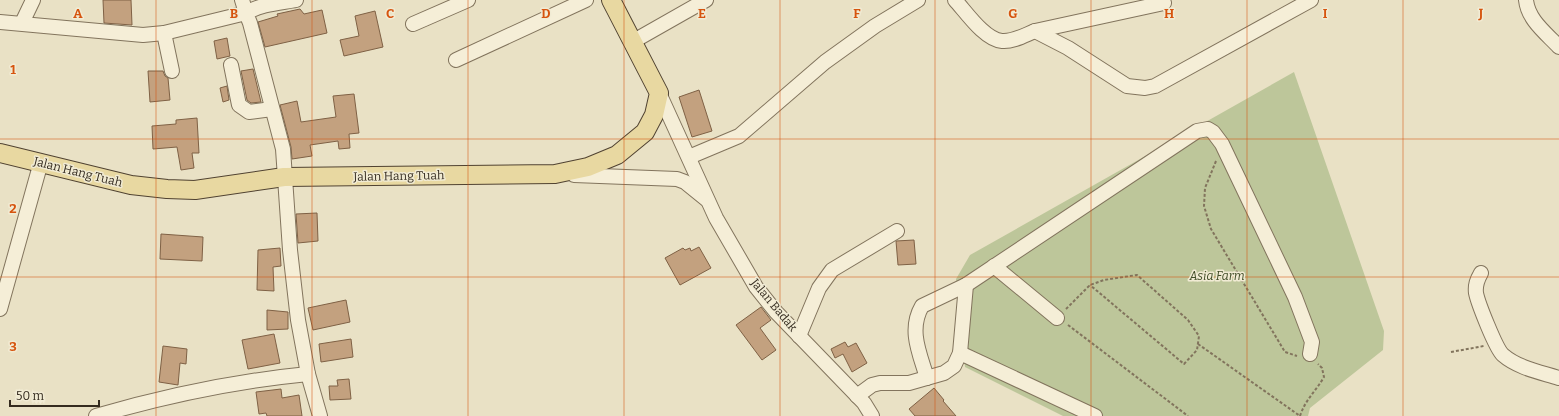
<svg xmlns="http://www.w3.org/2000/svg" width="1559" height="416" viewBox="0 0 1559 416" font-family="Bitter,serif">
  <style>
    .green { fill: #bdc69a }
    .building { fill: #c3a17f; stroke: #7f6145 }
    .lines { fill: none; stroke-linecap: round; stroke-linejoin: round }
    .minor-casing { stroke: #82745d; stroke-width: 16 }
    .major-casing { stroke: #504231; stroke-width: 20 }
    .path { stroke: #82745d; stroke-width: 2; stroke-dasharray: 3 2; stroke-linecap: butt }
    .minor { stroke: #f5eed7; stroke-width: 14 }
    .major { stroke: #e8d8a1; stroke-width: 18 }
    .grid { fill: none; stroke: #d6540e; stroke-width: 1; stroke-opacity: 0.55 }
    .labels { text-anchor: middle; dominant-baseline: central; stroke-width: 3; stroke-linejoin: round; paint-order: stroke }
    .street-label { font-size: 12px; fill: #342b1f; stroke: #f1ebd4 }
    .park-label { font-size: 12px; font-style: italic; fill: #424e28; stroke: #f1ebd4 }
    .grid-label { font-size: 13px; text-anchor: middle; font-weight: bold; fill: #d6540e; stroke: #f1ebd4; stroke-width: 3; stroke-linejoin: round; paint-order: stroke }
  </style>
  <rect width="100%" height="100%" fill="#e9e1c5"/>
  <path class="green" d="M1294,72l90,259 -1,19 -73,58 -2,8h-245l-98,-49 -9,-88 14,-24z"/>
  <g class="building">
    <path d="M103,0h28l1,25 -28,-2z"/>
    <path d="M300,9l4,5 18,-4 5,23 -62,14 -7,-25 20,-6 -1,-2z"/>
    <path d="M375,11l8,36 -39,9 -4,-16 19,-4 -4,-20z"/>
    <path d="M227,38l3,18 -13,3 -3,-18z"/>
    <path d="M253,69l8,33 -10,1 -4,-3 -6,-29z"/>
    <path d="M148,71h15l2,5 3,2 2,22 -20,2z"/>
    <path d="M227,86l2,14 -6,2 -3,-14z"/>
    <path d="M699,90l13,41 -20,6 -13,-40z"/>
    <path d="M354,94l5,39 -10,1 1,14 -11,1 -1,-8 -28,4 2,11 -20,3 -1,-12 -11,-42 17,-4 4,21 35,-5 -3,-21z"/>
    <path d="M197,118l2,35h-7l2,15 -13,2 -4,-23 -24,2 -1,-23 24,-2v-4z"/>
    <path d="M317,213l1,28 -20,2 -2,-29z"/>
    <path d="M161,234l42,3 -1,24 -42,-2z"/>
    <path d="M914,240l2,24 -18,1 -2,-24z"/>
    <path d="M699,247l12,21 -31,17 -15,-27 18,-10 2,2 5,-2 1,3z"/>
    <path d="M280,248l1,18 -8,1 1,24 -17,-1 1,-40z"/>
    <path d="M346,300l4,22 -37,8 -5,-22z"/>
    <path d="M761,307l10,13 -11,8 16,22 -14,10 -26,-35z"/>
    <path d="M267,310l21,2v17l-21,1z"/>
    <path d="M274,334l6,29 -32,6 -6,-29z"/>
    <path d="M351,339l2,18 -32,5 -2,-18z"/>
    <path d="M845,342l3,5 8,-4 11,20 -15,9 -9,-18 -8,4 -4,-9z"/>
    <path d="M163,346l24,3 -1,15 -6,-1 -2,22 -19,-3z"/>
    <path d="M349,379l2,20 -21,1 -1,-14h9l-1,-6z"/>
    <path d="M934,388l10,12 -1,1 13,15h-41l-6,-7z"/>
    <path d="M281,389l1,9 17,-3 3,21h-35l-1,-3 -7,1 -3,-22z"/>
  </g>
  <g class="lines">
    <defs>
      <g id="minor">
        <path d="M296,0c-16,3 -35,4 -50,13l4,10 33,126 7,101 8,70 10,54 12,42"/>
        <path d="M955,0c11,12 30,40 47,41 11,1 23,-6 33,-10l129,-28"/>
        <path d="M1526,0c2,20 20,33 33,47"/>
        <path d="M0,22l143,13 21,-2 82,-20 -4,-13"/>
        <path d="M22,23l11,-23"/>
        <path d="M413,24l55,-24"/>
        <path d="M1035,31l33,17 59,38 18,2 10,-2 156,-86"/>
        <path d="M164,33l8,38"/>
        <path d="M632,42l74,-42"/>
        <path d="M456,60l130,-60"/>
        <path d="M231,65l8,40 10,7 23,-3"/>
        <path d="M659,93l57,125 40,69 20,25 88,91 8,13"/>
        <path d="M689,157l50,-21 86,-74 50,-36 43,-26"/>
        <path d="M574,175l103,4 8,3 21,17"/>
        <path d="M994,266l63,52"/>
        <path d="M1481,273c-4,7 -6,12 -5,20 2,10 20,56 27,62 15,13 37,17 56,23"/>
        <path d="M0,309l41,-147"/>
        <path d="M799,336l20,-48 13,-18 65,-39"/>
        <path d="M960,353l135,63"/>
        <path d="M927,378c-7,-24 -19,-48 -5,-72l44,-21 231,-154 11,-2 5,3 9,12 73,153 17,45 -2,12"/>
        <path d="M857,396l15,-11 8,-2h29l35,-10 10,-7 6,-13 6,-68"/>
        <path d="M96,416c69,-20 140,-35 212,-42"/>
      </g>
      <path id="major" d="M0,153l131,32 36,4 28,1 89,-13 271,-3 33,-7 29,-12 28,-23 9,-17 5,-22 -48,-93"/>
    </defs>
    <use href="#minor" class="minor-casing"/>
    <use href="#major" class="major-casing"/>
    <g class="path">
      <path d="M1216,161l-11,27 -1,18 7,23 74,123 12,4"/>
      <path d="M1066,309l24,-24 14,-5 33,-5 51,45 11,16 -2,14 -13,14 -94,-79"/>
      <path d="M1068,325l120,91"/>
      <path d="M1198,344l102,72"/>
      <path d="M1451,352l33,-6"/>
      <path d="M1300,416c5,-16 16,-25 24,-39l-2,-9 -4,-4"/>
    </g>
    <use href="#minor" class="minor"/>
    <use href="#major" class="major"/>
  </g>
  <path class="grid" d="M156,0v416M312,0v416M468,0v416M624,0v416M780,0v416M935,0v416M1091,0v416M1247,0v416M1403,0v416M0,139h1559M0,277h1559"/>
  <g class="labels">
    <g class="street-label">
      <text transform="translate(78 172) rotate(14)">Jalan Hang Tuah</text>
      <text transform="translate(399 176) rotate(-1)">Jalan Hang Tuah</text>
      <text transform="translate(774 305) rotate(50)">Jalan Badak</text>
    </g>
    <g class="park-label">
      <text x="1217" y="276">Asia Farm</text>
    </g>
  </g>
  <g class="grid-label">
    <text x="78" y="18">A</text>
    <text x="234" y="18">B</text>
    <text x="390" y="18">C</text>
    <text x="546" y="18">D</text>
    <text x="702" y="18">E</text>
    <text x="857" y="18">F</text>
    <text x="1013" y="18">G</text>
    <text x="1169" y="18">H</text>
    <text x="1325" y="18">I</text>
    <text x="1481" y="18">J</text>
    <text x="13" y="74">1</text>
    <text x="13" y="213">2</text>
    <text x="13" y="351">3</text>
  </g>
  <path d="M10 400v6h89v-6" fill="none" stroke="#342b1f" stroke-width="2"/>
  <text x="16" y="400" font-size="12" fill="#342b1f" stroke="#f1ebd4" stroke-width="3" paint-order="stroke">50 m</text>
</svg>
